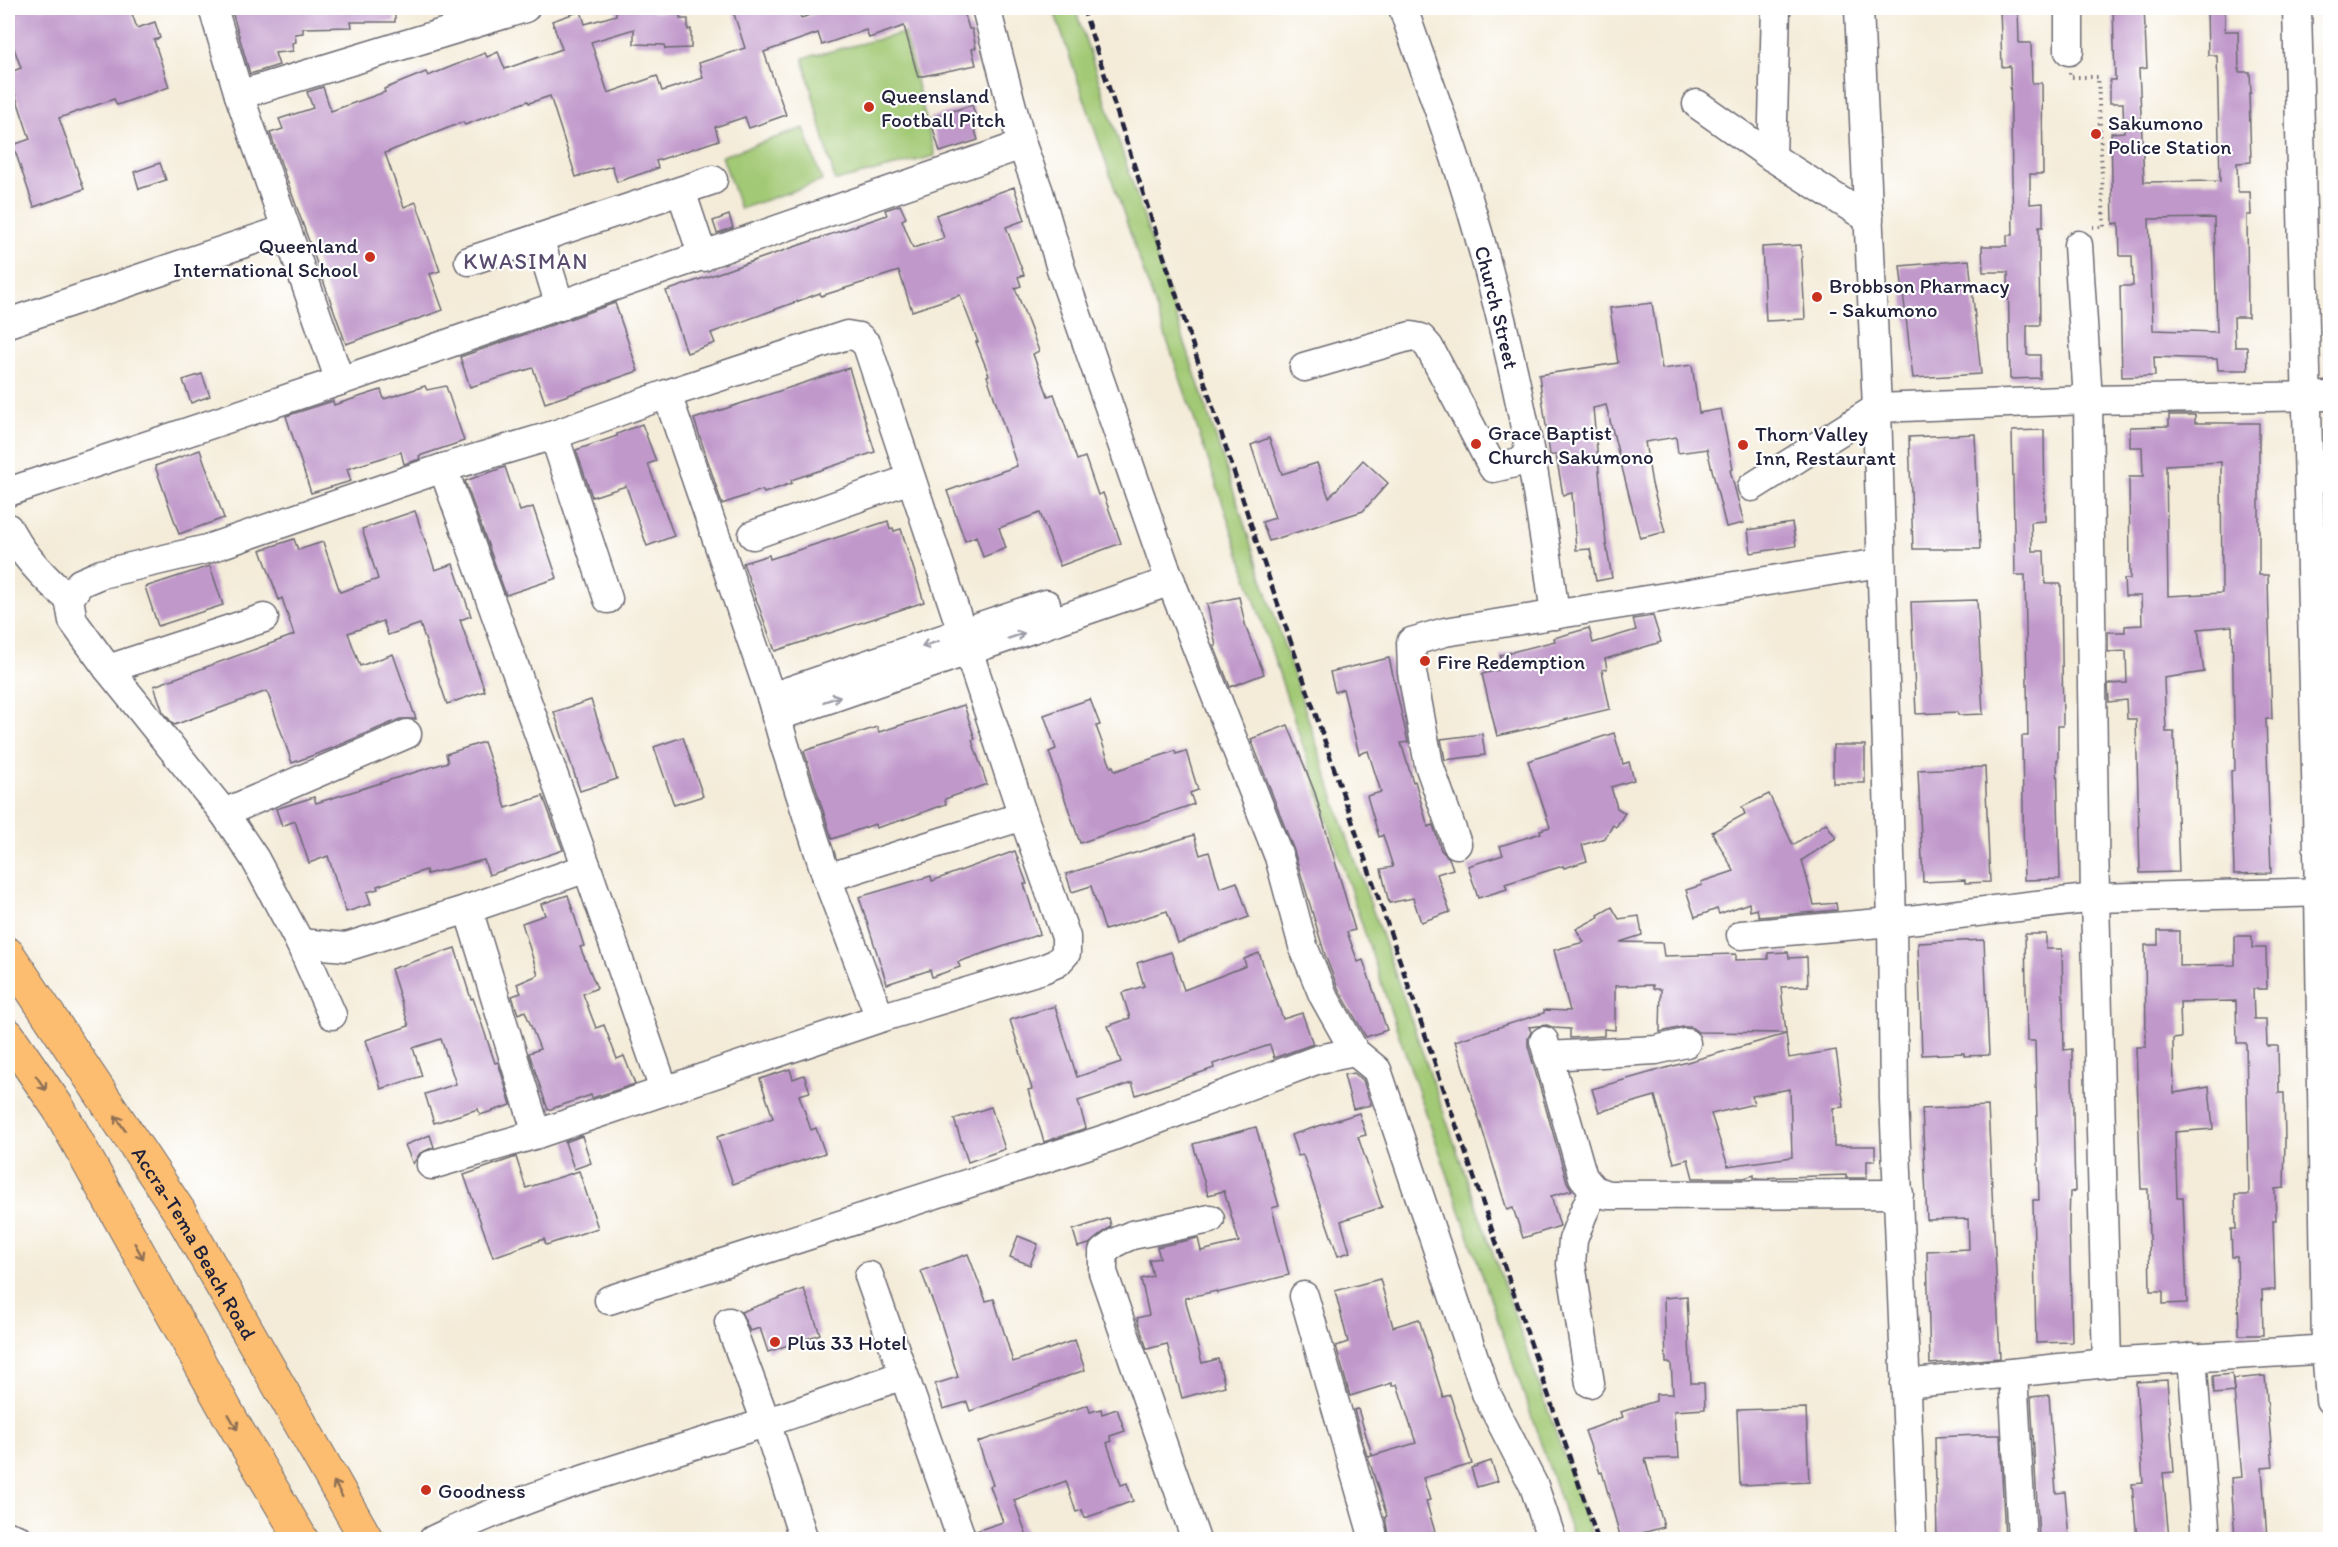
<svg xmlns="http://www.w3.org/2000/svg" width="2338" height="1547" viewBox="0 0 2338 1547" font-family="Itim,sans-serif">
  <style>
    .green { fill: #a2c974; stroke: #627658; stroke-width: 1.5 }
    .building { fill: #c098ca; fill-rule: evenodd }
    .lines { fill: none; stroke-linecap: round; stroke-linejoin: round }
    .minor-casing { stroke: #6c6972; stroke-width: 31 }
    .major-casing { stroke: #6c6972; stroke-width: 35 }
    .path { stroke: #6c6972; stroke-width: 4; stroke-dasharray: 1.5 4.5; stroke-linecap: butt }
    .minor { stroke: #fff; stroke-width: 28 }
    .major { stroke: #fcbd6f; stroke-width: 33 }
    .rail { stroke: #22223b; stroke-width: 4.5; stroke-dasharray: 9 4.5; stroke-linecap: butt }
    .oneway { stroke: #9c9ca7 }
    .oneway2 { stroke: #8f7055 }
    .poi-dot { fill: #c8321e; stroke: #fff; stroke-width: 2 }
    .labels { text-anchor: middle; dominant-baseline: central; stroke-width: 4.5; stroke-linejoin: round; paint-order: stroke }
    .poi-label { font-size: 21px; fill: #22223b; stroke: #fff; text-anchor: start }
    .street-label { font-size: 21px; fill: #22223b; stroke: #fff }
    .neighbourhood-label { font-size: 22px; letter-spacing: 1.5px; fill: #594b6d; stroke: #fff }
  </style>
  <rect width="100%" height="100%" fill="#fff"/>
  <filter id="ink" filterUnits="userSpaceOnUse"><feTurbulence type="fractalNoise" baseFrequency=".0167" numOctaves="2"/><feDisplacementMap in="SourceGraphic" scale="12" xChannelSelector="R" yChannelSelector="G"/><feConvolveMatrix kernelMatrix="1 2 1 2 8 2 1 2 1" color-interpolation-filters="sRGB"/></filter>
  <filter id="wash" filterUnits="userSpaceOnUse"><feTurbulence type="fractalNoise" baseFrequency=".008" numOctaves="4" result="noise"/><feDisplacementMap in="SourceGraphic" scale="24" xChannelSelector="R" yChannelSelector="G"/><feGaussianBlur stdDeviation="1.35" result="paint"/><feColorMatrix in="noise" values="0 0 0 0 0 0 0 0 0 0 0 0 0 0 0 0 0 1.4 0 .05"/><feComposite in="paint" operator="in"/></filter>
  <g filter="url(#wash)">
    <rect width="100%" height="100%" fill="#f4ecd9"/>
    <g class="green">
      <path d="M1053,8h22l270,823 248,708h-19l-183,-527 -179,-541z"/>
      <path d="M904,33l31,123 -100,25 -32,-123z"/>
      <path d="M804,128l18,53 -82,28 -18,-53z"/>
    </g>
    <g id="blocks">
      <g class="building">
        <path d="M8,8h122l7,20 18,-6 5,16 -6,2 15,47 -52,18 -3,-6 -55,19 25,71 -50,18 -21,-62 17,-6 -22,-66 13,-5 -13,-37z"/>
        <path d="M231,8h164v14h-44l1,5 -49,1v5l-8,1 1,8 -4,1 1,8 -18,2 4,12 -29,9z"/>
        <path d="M616,8h37l-1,4 28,-1v8h8v11l3,-1v19l-26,1 -1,-4 -30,-1v-15l-43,13 17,51 49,-17 5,15 41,-13 -4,-15 46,-15 -12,-37 11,-3h54l3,10 31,-10h131l6,21h3l4,19 -4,1 4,16 -58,12 -14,-51 -35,12 -3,-8 -44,15 -4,-12 -54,19 22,63 -37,13 -4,-11 -30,10 4,13 -63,21 2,7 -41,14 -5,-16 -36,11 -26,-81 -21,7 -1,-2 -63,24 -2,-3 -78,31 19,54 12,-5 24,69 -10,3 13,36 -97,34 -76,-211 13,-4 -4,-10 34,-11 -6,-16 16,-5 8,24 54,-19 -1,-3 42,-17 2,4 57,-23 2,4 11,-5 7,17 57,-20 -10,-28 29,-10 4,13 31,-9z"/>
        <path d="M2000,8h18l1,35h12l1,40h10l1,91h-13v30l13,-1v24h-4v28l1,70h-13v30h13v23l-30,1 -2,-107h-25l-1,-26h25v-11h6l-3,-169 -8,1z"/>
        <path d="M2113,8h31l3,60 -8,1 5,113 76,-1 -3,-126h-9l-1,-47h18v23h13l1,41h11l1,21h-2l2,69 -14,1 1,29h12l1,23h-4l1,102h-14l1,30h12l1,23h-30l-1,-11 -63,-2 1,19 -33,1 -2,-91h13l-1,-30h-12l-1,-33 -6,1 -2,-91 13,-1 -1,-29h-13v-23h5zM2214,218l3,114 -64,-2 -4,-111z"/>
        <path d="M972,105l7,21 -5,1 4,13 -38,12 -10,-34z"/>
        <path d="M160,163l6,17 -27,9 -5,-17z"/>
        <path d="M1014,187l11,33 -19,7 18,48 -6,2 3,9 -6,2 24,63 -6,3 15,42 6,-2 23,66 8,-3 13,38 5,-2 18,50 -61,23 -20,-53 -41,15 7,20 -23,9 -7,-21 -11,5 -18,-50 70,-25 -30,-90 2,-1 -13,-33h2l-18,-47 -48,16 -13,-40 -78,25 -1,-3 -109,40 4,10 -28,10 -21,-62 221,-76 -2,-5 15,-5 6,13 -4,2 11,28 31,-10 -8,-23z"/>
        <path d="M729,215l4,13 -16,5 -4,-12z"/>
        <path d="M1801,245l4,74 -39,2 -4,-74z"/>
        <path d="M1969,260l12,114 -68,4 -13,-112z"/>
        <path d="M615,303l23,68 -93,32 -12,-35 -63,19 -10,-30z"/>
        <path d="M1652,303l10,66 30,-4 7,48 22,-4 12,60 -3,1 14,53 -18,4 -19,-78 -29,4 -2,-16 -31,5 7,42 13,48 -25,6 -34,-133 -13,3 13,136 6,34 -16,3 -6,-32 -14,1 -4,-57 -9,2 -7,-40h-6l-11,-80 79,-12 -8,-55z"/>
        <path d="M849,368l26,84 -84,28 1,3 -28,10 -2,-3 -40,14 -28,-85z"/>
        <path d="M202,374l8,22 -19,7 -8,-23z"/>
        <path d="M425,386l2,4 19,-4 18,55 -45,15 1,3 -16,5 -3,-12 -54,17 4,12 -40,12 -25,-77 47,-15 1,4 47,-15 3,9z"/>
        <path d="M2169,415h26v8h64v152h9l1,48 3,96h-6l5,154 -37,1 -3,-103 4,-1 -3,-144 -34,3 6,43 -40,6 2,54h8l5,140 -39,1 -4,-154h-9l-1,-19 -17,2 -1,-18 19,-1 -1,-32 -18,1v-20h17v-6l17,-1 -1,-29h-16l-1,-17h6l-1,-102h14l-1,-30h-12v-20l39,-1zM2221,462l1,131 -54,3 -2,-131z"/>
        <path d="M642,424l14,37 -8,3 26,72 -27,10 -21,-60 -34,11 -16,-47 41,-14v-2z"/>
        <path d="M2044,430l1,91 -14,1 1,29h12l1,33h16l2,142h-5v34h-1l3,119 -36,1 -2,-144h6l-3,-161h-10l-3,-144z"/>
        <path d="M1975,434l5,115h-67l-4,-112z"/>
        <path d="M1269,438l13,36 35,-11 12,35 34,-38 25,23 -25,28 -94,30 -7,-19 13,-4 -24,-73z"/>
        <path d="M200,450l24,68 -45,16 -24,-68z"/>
        <path d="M505,467l15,44 13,-4 24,71 -51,17 -41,-114z"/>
        <path d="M415,511l20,59 18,-6 18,52 -11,4 25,71 -38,13 -27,-80 -32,11 -5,-14 -35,12 12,33 33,-12 23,65h-16l-70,30 -38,14 -25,-72 -93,34 -11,-13 -9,-26 140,-51 -12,-37 -3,2 -18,-50 33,-11 4,11 25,-8 17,50 38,-13 -16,-50z"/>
        <path d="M888,521l2,8 3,-1 1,3 7,-2 23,73 -149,49 -32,-88 26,-8 1,4z"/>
        <path d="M1792,523l4,23 -45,7 -3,-23z"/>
        <path d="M210,566l13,39 -65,21 -13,-39z"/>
        <path d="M1239,597l7,31 18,46 -34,13 -16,-41h2l-9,-42z"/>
        <path d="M1977,600l6,114 -25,1 -1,-3 -41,2 -5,-112z"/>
        <path d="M1653,616l8,26 -56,17 2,10 -5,1 8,39 -113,27 -15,-62 21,-5 -3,-14 55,-14 -1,-3 35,-10 4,15 43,-13 -3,-11z"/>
        <path d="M1389,658l19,84 -7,1 12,39 2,-1 13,46 5,-2 8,25 8,8 4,11 -16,5 13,38 -29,10 -8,-24 -24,5 -8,-34 12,-2 -10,-32 -4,2 -12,-41 14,-4 -13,-41 -9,3 -16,-65 -8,3 -5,-20z"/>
        <path d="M1090,699l10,26 -4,1 15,41 2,-1 2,5 60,-20 1,3 10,-3 12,39 -8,3 4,11 -114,39 -31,-91 7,-3 -12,-34z"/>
        <path d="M591,700l26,79 -37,12 -26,-79z"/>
        <path d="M964,705l11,34 -3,1 15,44 -42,15 1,5 -44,16 -26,8 -1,-4 -43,15 -28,-88 73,-24 2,5z"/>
        <path d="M1288,725l27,68 22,75 18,62 -8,2 11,30 5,-2 24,70 -21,7 -28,-49 -13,-33 -31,-104 -43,-112z"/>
        <path d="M1614,733l9,31 6,-2 5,18 -23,7 6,21 8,5 -9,14 -3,-2 -8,13 -23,7 5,16 -23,7 -1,-2 -58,18 2,5 -29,9 -10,-32 35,-11 -3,-9 41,-13 -1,-3 10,-3 -22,-66z"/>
        <path d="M1482,734l3,21 -40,5 -4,-21z"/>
        <path d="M683,737l20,59 -29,9 -20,-58z"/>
        <path d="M484,742l22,66 37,-12 20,54 -74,25 -5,-15 -57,14 -1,-4 -49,16 1,3 -11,3 4,12 -25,8 -18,-56 -19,7 -14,-42 -13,5 -6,-17 38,-12 2,6 132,-41 -2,-8z"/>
        <rect x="1833" y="745" width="32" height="38"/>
        <path d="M1985,767l5,115 -25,1v-3l-42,2 -5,-112z"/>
        <path d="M1769,794l24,51 33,-22 10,15 -34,22 12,45 22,-2 1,7 -78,7 -2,-8 -7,2 -1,-8 -30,11 -2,-5 -22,8 -9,-27 16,-5 -1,-3 33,-11 -22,-39 33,-18 -3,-7z"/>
        <path d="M1194,835l6,20 9,-3 11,36 17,-6 12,35 -71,26 -11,-32 -62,19 -14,-44 -19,6 -6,-18z"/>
        <path d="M1015,851l12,33h-3l16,50 -82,28 2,5 -28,10 -2,-7 -43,14 -28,-87 72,-21 1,5z"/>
        <path d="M568,895l16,51 -4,1 17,41 -14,6 13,34 8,-3 13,34 7,-3 11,28 -43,14 -1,-3 -43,15 -19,-57 11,-4 -15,-38 -7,3 -6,-18 9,-3 -4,-9 21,-9 -16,-52 23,-8 -4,-11z"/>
        <path d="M1612,907l7,12 20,-3 3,19 -22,7 42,1 2,13 72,-2v6l32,-1v-6l20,-1 1,6 18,-1 1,29 -27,1 5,46 -88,-1 -7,-5h-8l-23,5 1,-43h-8v-4l-38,1v44l-11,-1v7l-34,2v-9l-16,-1 -7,-3 -18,2 2,5 -3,6v8l39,136 5,8 -21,6 9,30 -37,12 -10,-30 -6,2 -52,-169 89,-28v-3l26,1 -16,-61 30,-8 -8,-13 23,-12 -1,-2z"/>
        <path d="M2158,931h21v35l56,-1v-29h17v12h14l1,41h-14l1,30h12l1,27h11l1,47h5l1,47 -1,48 -9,1 1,31h-3l2,70h-13l1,45h-24l-2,-78h-5l-1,-28h5l-1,-34h14l-3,-152h-9l-1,-42 -56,1 1,36 -8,1 1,54 35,-6 4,42 -38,3 2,65h6l4,106 -24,1v-13h-13l-2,-102h-7l-5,-142h10l-1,-102h13z"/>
        <path d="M2025,934h21v15h16l2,101 8,-1v24l3,118 -5,1 -1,29 3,121 -36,1 -3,-143h6l-4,-159h-8z"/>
        <path d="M1984,940l5,115 -25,1v-3l-42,2 -4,-112z"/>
        <path d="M455,948l16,51 2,-1 22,65 3,-1 13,43 -31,10 -2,-6 -44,14 -9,-29 31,-10 -15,-45 -28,9 9,28 -41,13 -15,-49 43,-14 -18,-57z"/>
        <path d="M1171,952l13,38 62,-24 -2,-7 15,-6 24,66 19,-6 11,31 -39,14 -4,-13 -57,19 1,4 -78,27 -4,-12 -54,18 8,27 -42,14 -16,-52 4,-1 -22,-69 45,-14 22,71 44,-15 -13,-36 22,-8 -8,-25 22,-7 -7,-23z"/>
        <path d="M1786,1034l3,24 47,-8 8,57 -11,1 1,38h41v15h-8v17h-21v-3l-92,3v-3l-10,3h-51l-5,-19 -14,4 -19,-67 -56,16 -7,-23zM1790,1089l2,68 -64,9 -17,-52 43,-10 -2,-8z"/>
        <path d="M790,1069l3,10 11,-4 6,17 -11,3 12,35 5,-2 9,25 -92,31 -16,-47 56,-19 -13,-39z"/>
        <path d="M1354,1073l9,7 8,25 -18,4 -9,-34z"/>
        <path d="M1988,1106l12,252 -70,6 -3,-113 42,-2 -1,-30 -41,1 -5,-111z"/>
        <path d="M991,1107l14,42 -37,13 -14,-43z"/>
        <path d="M1359,1113l7,22 -8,2 24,70 -41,14 9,31 -12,4 -35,-101 -5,1 -7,-21z"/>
        <path d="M1256,1127l23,79 -7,2 17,67 -72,18 -1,-2 -31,7 17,65 16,-4 7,27 -43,12 -15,-54 -20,5 -10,-31 12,-3 -8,-36 12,-3 -4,-16 11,-2 -3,-11 41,-9 3,13 38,-9 -15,-51 -16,4 -15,-51z"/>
        <path d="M430,1135l4,12 -14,6 -7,11 -8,-19z"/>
        <path d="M582,1136l9,27 -17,6 -9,-27z"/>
        <path d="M516,1157l10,31 53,-17 19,57 -52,17 -2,-6 -51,18 -29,-82z"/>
        <path d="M1109,1218l2,8 -22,18 -11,3 -5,-17z"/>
        <path d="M1018,1236l20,8 -8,21 -20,-8z"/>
        <path d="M968,1254l18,47 8,-2 19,63 62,-22 10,30 -115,41 -3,-9 -24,7 -8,-25 23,-7 -16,-51 -21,-55z"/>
        <path d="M1380,1279l13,48 26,-8 24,78 7,-2 22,69 -49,14 7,22 -4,1 11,38h-48l-4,-22 2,-1 -19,-59 48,-14 -19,-59 -5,2v-3l-42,13 -14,-50 12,-4 -13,-51z"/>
        <path d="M804,1289l16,45 -52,18 -8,-24 -10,3 -9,-19z"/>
        <path d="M1687,1296l4,87h13l1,26 -31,2 2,31h2l1,16 -34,1 19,68 -43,12 -19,-67 -2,1 -15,-42 38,-14 -2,-5 35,-11v-7h17l-2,-31h-5l-2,-65z"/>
        <path d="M2232,1374l2,18 -20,2 -1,-18z"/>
        <path d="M2265,1376l8,91 -11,1 5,71h-32l-4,-61 11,-1 -9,-98z"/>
        <path d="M2167,1380l7,92 -11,1 6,66h-32l-5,-55 11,-1 -7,-101z"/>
        <path d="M2049,1395l7,98 9,-1 4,47h-30l-8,-142z"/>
        <path d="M1088,1405l2,7 11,-3 1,5 15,-5 8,22 -15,5 2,5 -5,2 14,42 6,-2 6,18 -48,17 -3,-8 -6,2 -10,-31 -52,19 14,39h-50l-2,-8 27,-9 -13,-36 3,-1 -15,-43z"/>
        <path d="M1806,1408l3,74 -69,3 -3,-75z"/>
        <path d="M1358,1409l14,46 -5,1 -13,-46z"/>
        <path d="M1978,1435h22l5,104h-68l-2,-102z"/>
        <path d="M1491,1461l7,20 -21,6 -6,-19z"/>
      </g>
    </g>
  </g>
  <g filter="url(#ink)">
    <use href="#blocks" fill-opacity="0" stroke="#6c6972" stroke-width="1.5"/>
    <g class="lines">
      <defs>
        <g id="minor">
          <path d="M213,8l26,87 101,286"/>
          <path d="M986,8l36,137 17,47 22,77 103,295 115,293 24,89 20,49 32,57 22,18 109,323 48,93 18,54"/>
          <path id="s1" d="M1403,8c22,65 48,131 67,197 40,134 68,271 85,410"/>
          <path d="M1859,8l18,400 15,514 2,177 18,441"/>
          <path d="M2069,8v43"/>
          <path d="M2297,8l22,884 7,457 4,51"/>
          <path d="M239,95l286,-87"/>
          <path d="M1697,104l75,53 97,62"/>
          <path d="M1772,157l4,-149"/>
          <path d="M681,191l22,66"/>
          <path d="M539,238l21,68"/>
          <path d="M2078,245l10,155 7,498 12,465"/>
          <path d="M469,261l244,-81"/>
          <path d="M8,323l278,-94"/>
          <path d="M1304,367l107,-31 10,2 8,9 64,121 39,-9"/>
          <path d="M554,435l54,164"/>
          <path d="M443,468l144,400 77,222"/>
          <path d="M1752,487l125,-79 211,-8 242,-4"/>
          <path d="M8,492l332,-111 682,-236"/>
          <path d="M8,528c15,27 37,51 61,71"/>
          <path d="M753,535l157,-56"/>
          <path d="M108,669l156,-51"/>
          <path d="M771,697l275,-93"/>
          <path d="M776,717l395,-136"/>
          <path d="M224,813l183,-79"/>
          <path d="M1457,844l-28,-79 -17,-93 -1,-30 34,-10 435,-69"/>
          <path d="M827,878l196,-62"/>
          <path d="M468,909l69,225"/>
          <path d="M1741,935l151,-13 203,-24 235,-6"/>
          <path d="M300,943l46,4 122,-38 119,-41"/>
          <path d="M332,1015l-32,-72 -45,-84 -31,-46 -116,-144 -35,-48 -4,-22 11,-16 21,-9 106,-25 236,-81 111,-33 113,-41 180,-59 12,2 8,8 156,471 43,121v16l-9,10 -14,6 -163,49 -53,-140 -43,-135 -13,-46 -104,-303"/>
          <path d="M1544,1041l39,136 11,13 14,5 291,-1"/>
          <path d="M1548,1056l108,-6 30,-7"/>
          <path d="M431,1165l106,-31 343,-116"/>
          <path d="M869,1276l93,264"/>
          <path d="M1304,1296l68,236v8"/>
          <path d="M609,1300l502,-163 208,-78 36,-7"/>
          <path d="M729,1322l37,100 38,118"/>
          <path d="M2192,1357l14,183"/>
          <path d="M2013,1373l9,167"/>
          <path d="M1590,1383l-19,-119 2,-24 9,-24 12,-26"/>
          <path d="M1905,1384l202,-21 223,-14"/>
          <path d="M8,1536l12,4"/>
          <path d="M433,1540c108,-53 218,-81 332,-117 46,-15 92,-32 138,-48"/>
          <path d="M1196,1540l-93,-268v-20l15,-11 14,-6 78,-16"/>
        </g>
        <g id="major">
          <path id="s2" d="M8,954l171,257 188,329"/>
          <path d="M8,1035l51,74 173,312 70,119"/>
        </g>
      </defs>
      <use href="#minor" class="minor-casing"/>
      <use href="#major" class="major-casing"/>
      <path class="path" d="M2070,73v4h28l6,150h-11"/>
      <use href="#minor" class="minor"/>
      <use href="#major" class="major"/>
      <path class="rail" d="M1083,8l174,535 341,997"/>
    </g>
    <defs><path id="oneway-shaft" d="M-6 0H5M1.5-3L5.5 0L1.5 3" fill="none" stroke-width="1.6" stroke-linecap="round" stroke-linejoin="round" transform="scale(1.5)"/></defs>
    <g class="oneway">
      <use href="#oneway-shaft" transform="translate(1016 636) rotate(-19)"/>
      <use href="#oneway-shaft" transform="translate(930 644) rotate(162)"/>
      <use href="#oneway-shaft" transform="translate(832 699) rotate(-19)"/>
    </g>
    <g class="oneway2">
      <use href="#oneway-shaft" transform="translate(41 1083) rotate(55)"/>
      <use href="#oneway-shaft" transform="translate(120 1123) rotate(-124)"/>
      <use href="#oneway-shaft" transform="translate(139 1251) rotate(61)"/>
      <use href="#oneway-shaft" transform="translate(233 1422) rotate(60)"/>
      <use href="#oneway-shaft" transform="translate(338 1489) rotate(-119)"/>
    </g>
  </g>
  <g class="poi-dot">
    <circle cx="869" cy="107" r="6"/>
    <circle cx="2096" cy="134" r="6"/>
    <circle cx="370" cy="257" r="6"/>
    <circle cx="1817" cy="297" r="6"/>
    <circle cx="1476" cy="444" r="6"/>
    <circle cx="1743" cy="445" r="6"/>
    <circle cx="1425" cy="661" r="6"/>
    <circle cx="775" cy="1342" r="6"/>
    <circle cx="426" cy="1490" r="6"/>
  </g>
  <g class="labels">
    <g class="poi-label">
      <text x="881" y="95">Queensland<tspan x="881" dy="24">Football Pitch</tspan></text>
      <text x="2108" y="122">Sakumono<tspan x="2108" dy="24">Police Station</tspan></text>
      <text x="358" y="245" text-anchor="end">Queenland<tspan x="358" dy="24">International School</tspan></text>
      <text x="1829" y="285">Brobbson Pharmacy<tspan x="1829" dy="24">- Sakumono</tspan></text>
      <text x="1488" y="432">Grace Baptist<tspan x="1488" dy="24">Church Sakumono</tspan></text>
      <text x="1755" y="433">Thorn Valley<tspan x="1755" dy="24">Inn, Restaurant</tspan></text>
      <text x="1437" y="661">Fire Redemption</text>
      <text x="787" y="1342">Plus 33 Hotel</text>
      <text x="438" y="1490">Goodness</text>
    </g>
    <g class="street-label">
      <text stroke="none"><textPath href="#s1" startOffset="314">Church Street</textPath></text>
      <text stroke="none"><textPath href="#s2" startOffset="344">Accra-Tema Beach Road</textPath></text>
    </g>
    <g class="neighbourhood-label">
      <text x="526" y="261">KWASIMAN</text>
    </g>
  </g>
  <rect width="2338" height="1547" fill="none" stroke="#fff" stroke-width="30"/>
</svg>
